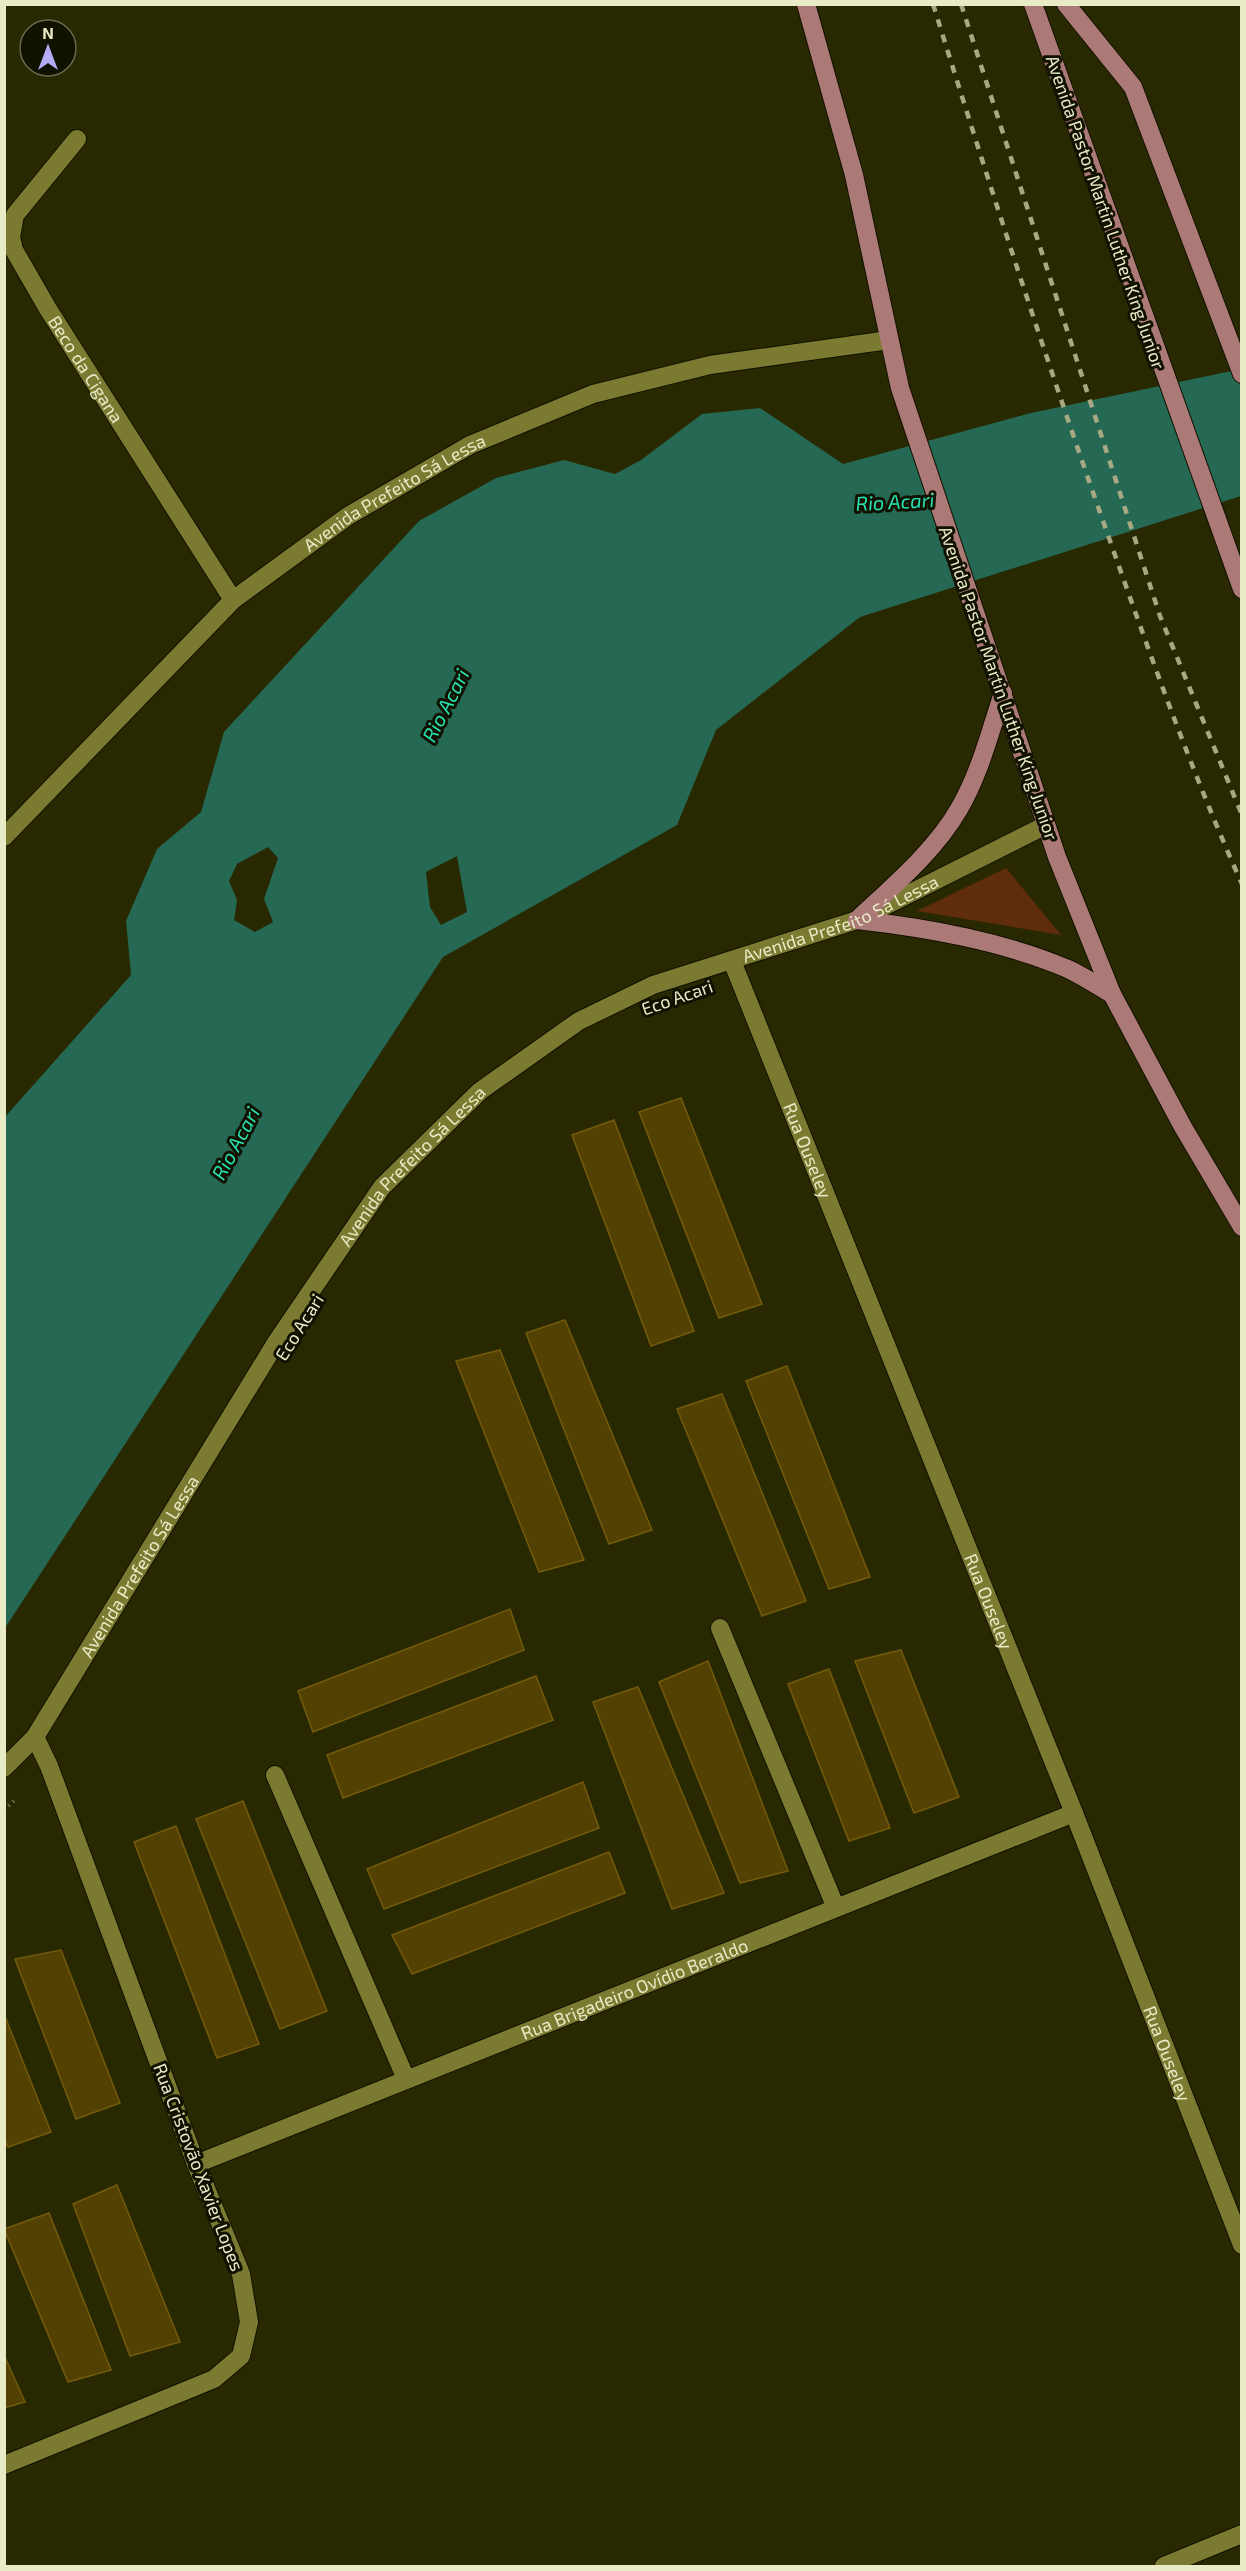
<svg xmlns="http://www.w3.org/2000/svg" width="1246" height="2571" viewBox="0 0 1246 2571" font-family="'Exo 2',sans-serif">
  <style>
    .green { fill: #602d0c }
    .water { fill: #256853; fill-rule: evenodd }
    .building { fill: #534104; stroke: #745b0b; stroke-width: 1.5 }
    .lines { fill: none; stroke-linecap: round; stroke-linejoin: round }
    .lane-casing { stroke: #110; stroke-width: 20 }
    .street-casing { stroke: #110; stroke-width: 20 }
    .secondary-casing { stroke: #110; stroke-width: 20 }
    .primary-casing { stroke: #110; stroke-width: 20 }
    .path { stroke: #6c6d46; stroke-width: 4; stroke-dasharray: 1.5 4.5; stroke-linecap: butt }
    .lane { stroke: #7a7a31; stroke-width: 18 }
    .street { stroke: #7a7a31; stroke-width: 18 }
    .secondary { stroke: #7a7a31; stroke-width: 18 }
    .primary { stroke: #ac7a76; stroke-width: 18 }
    .rail { stroke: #a8a883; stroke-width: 4.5; stroke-dasharray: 8 8; stroke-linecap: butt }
    .labels { text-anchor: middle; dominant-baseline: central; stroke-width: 6; stroke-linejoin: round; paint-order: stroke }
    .street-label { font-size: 18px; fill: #e9eac6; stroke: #110 }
    .water-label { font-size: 20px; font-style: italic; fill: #27e2b1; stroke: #110 }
  </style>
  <rect width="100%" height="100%" fill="#292901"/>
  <path class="green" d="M1006,868l55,67 -144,-24z"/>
  <path class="water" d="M1241,369v127l-381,121 -144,113 -39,95 -234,132 -438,671v-511l126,-142 -5,-54 31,-72 44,-37 23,-80 195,-211 77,-43 68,-18 51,14 26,-14 61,-46 58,-6 83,56 188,-51zM268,847l10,11 -14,41 9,23 -18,10 -21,-12 3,-20 -8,-19 8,-17zM457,856l10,56 -26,13 -11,-18 -4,-35z"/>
  <g class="building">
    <path d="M681,1098l81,206 -43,14 -80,-206z"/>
    <path d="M614,1120l80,211 -43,15 -79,-211z"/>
    <path d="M565,1320l87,210 -43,14 -83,-211z"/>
    <path d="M500,1350l84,210 -45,12 -83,-211z"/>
    <path d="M787,1366l83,211 -41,12 -83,-208z"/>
    <path d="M722,1394l84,207 -44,15 -85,-207z"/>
    <path d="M510,1609l14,41 -211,82 -15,-41z"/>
    <path d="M901,1650l58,147 -45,16 -59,-152z"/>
    <path d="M708,1661l80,210 -48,12 -81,-201z"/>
    <path d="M829,1669l61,159 -41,13 -61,-157z"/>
    <path d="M536,1676l17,44 -210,78 -16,-43z"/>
    <path d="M638,1687l86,206 -52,16 -79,-207z"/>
    <path d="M583,1782l16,46 -215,81 -17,-40z"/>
    <path d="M243,1801l84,210 -47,18 -84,-210z"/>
    <path d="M176,1826l83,218 -42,14 -83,-216z"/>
    <path d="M609,1852l16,41 -213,81 -20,-39z"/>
    <path d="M61,1950l59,153 -44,16 -61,-160z"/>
    <path d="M4,2014l47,118 -43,15 -4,-8z"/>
    <path d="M117,2185l63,157 -50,14 -57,-152z"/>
    <path d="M49,2213l62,157 -43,12 -64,-153z"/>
    <path d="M4,2355l21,47 -21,6z"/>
  </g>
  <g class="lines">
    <defs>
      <g id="lane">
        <path d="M720,1628l116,280"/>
        <path d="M275,1775l131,304"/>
      </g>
      <g id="street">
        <path id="s1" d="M77,139l-62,76 -4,22 3,13 34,59 185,291"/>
        <path id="s2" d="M4,837l229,-237 115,-84 122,-71 123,-51 117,-29 179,-25"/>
        <path id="s3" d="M732,961l342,852 168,432"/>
        <path id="s4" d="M196,2164l878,-351"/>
        <path d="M4,2465l210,-86 27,-23 8,-34 -8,-48 -45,-110 -147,-398 -14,-29"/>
        <path d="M1164,2566l78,-32"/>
      </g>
      <g id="secondary">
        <path id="s5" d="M4,1768l31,-31 242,-396 105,-154 98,-96 99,-70 74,-36 204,-65 189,-95"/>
      </g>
      <g id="primary">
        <path d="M806,4l48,171 46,213 157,469 55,137 71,133 59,100"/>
        <path d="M1033,4l209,585"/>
        <path d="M1066,4l67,83 109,287"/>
        <path d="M857,920c35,-33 78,-69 102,-111 21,-36 31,-77 44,-116"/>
        <path d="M857,920c71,8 145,21 211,49 15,7 30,17 44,25"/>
      </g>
    </defs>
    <use href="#lane" class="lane-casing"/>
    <use href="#street" class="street-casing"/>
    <use href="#secondary" class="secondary-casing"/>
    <use href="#primary" class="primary-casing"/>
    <path class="path" d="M4,1810l13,-12"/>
    <use href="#lane" class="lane"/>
    <use href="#street" class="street"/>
    <use href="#secondary" class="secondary"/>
    <use href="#primary" class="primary"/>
    <g class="rail">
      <path d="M933,4c54,174 110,346 170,517 43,122 86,245 139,363"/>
      <path d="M961,4l199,612 82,199"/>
    </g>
  </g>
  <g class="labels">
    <g class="street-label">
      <text transform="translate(1106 212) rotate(71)">Avenida Pastor Martin Luther King Junior</text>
      <text stroke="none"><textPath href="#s1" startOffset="273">Beco da Cigana</textPath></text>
      <text stroke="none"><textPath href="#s2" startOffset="524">Avenida Prefeito Sá Lessa</textPath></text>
      <text transform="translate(999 683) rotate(71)">Avenida Pastor Martin Luther King Junior</text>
      <text stroke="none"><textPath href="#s5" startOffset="1234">Avenida Prefeito Sá Lessa</textPath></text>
      <text transform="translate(677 997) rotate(-19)">Eco Acari</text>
      <text stroke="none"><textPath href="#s3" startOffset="204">Rua Ouseley</textPath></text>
      <text stroke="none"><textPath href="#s5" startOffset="730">Avenida Prefeito Sá Lessa</textPath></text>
      <text transform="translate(299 1327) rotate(-58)">Eco Acari</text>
      <text stroke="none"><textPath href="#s5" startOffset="244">Avenida Prefeito Sá Lessa</textPath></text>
      <text stroke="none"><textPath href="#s3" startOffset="690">Rua Ouseley</textPath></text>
      <text stroke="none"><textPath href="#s4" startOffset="472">Rua Brigadeiro Ovídio Beraldo</textPath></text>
      <text stroke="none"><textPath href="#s3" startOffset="1176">Rua Ouseley</textPath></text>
      <text transform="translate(199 2167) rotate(69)">Rua Cristovão Xavier Lopes</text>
    </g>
    <g class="water-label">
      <text transform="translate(895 501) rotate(-3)">Rio Acari</text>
      <text transform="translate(445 705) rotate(-63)">Rio Acari</text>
      <text transform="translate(235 1143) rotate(-62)">Rio Acari</text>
    </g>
  </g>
  <rect width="1246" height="2571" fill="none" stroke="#e9eac6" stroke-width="12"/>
  <g transform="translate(48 48)"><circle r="28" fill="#111100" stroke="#67684f" stroke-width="1.5"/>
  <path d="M0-4.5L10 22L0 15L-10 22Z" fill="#b5acf8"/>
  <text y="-9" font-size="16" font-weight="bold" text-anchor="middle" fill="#e9eac6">N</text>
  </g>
</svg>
